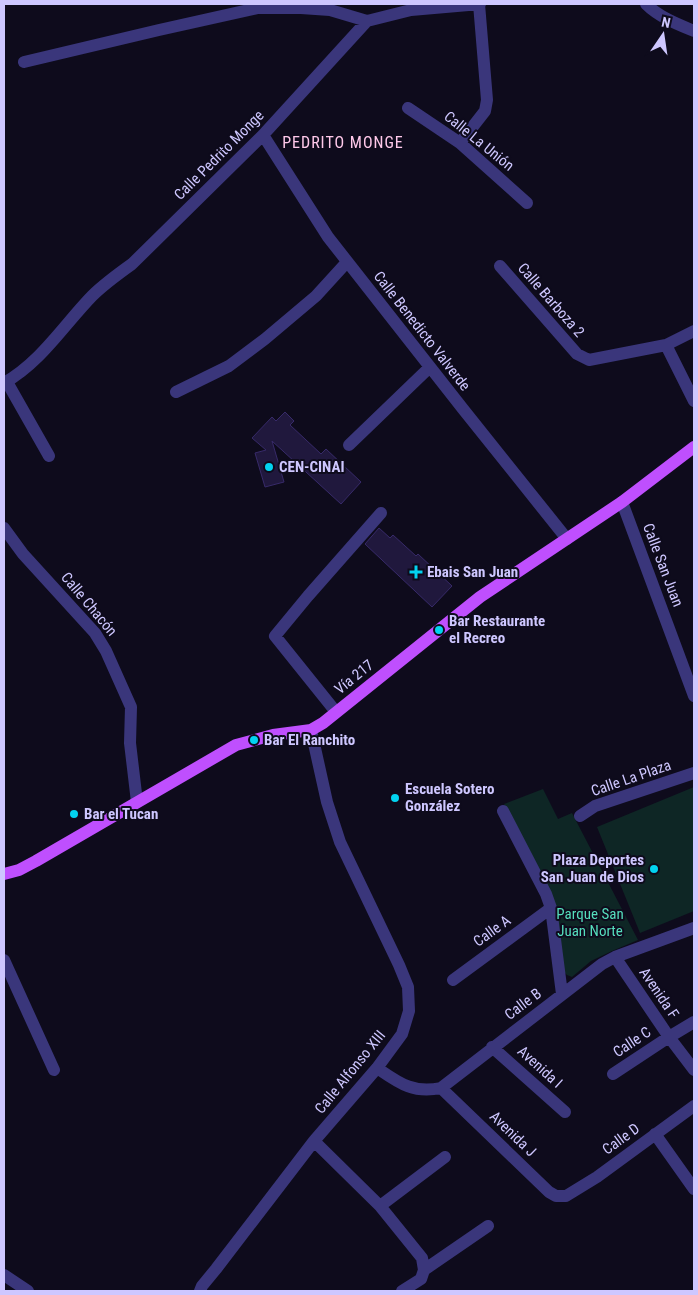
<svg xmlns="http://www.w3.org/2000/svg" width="698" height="1295" font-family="'Roboto Condensed',sans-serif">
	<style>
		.green { fill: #0e2625 }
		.building { fill: #20183d; stroke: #372a69 }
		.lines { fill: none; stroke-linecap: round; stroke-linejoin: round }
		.minor { stroke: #3a367b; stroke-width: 12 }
		.major { stroke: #bf4ffe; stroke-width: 12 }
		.poi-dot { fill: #02d3f0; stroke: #0e0b1c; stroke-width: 2 }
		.labels { text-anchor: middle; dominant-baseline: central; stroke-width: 4; stroke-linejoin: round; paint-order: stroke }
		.street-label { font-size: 15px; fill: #cec7ff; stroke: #0e0b1c }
		.poi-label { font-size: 15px; font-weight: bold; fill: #cec7ff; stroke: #0e0b1c; text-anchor: start }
		.park-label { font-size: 15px; fill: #55ddbd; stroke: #0e0b1c }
		.neighbourhood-label { font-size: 16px; letter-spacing: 1px; fill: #ffc9ea; stroke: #0e0b1c }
	</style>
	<rect width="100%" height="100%" fill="#0e0b1c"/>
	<path class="green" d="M694,787V911L640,933L597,827Z
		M543,789L558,819L572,813L638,940L612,951L591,961L572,977L567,975L563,971L544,881L504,804Z"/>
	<path class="building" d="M285,412L294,421L290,425L321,454L326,449L361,482L341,504L272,441L284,482L265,487L255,453L266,450L252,438L272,417L276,421Z
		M379,528L390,538L393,535L416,556L418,554L452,586L432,607L365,544Z"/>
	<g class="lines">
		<path class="minor" d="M646,4C659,17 677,24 694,31
			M24,62L159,30L258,8H301L330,10L367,21
			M408,108L460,143L527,203
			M263,135L328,237L463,409L567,539
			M460,143L485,111L487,100L479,4
			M500,266L577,354L589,360L666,345
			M694,331L666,345L694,401
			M7,382L49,456
			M4,383C41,362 63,326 92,296C104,284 118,274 132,264L263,135L367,21L411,10L480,4
			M176,392L229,366L265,339L316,296L347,262
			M349,445L430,367
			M622,502L694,696
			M4,528L23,554L95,633L106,651L131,707L130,743L137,802
			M336,712L275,636L308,596L381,513
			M503,811L546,894L551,908L562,994
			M580,816L595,806L694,773
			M615,957L669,1037L694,1070
			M4,960L54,1070
			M453,980L551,908
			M492,1047L565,1112
			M377,1068C399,1083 413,1094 441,1088L602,964L615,957L694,928
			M613,1074L669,1037L694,1022
			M441,1088L549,1192L556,1196H566L597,1177L694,1106
			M655,1134L694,1189
			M314,1141L380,1206L422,1258L424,1270L421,1279L402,1291
			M380,1206L445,1157
			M424,1270L488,1226
			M4,1275L28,1291
			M200,1291L202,1286L216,1269L314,1141L377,1068L402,1034L409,1011L408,987L399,965L340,842L327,802L311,730"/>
		<path class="major" d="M4,874L19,870L36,861L236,745L273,735L311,730L323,723L480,597L622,502L694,447"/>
	</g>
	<g class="poi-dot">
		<circle cx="269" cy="467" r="5"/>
		<path d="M413.5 564.5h5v5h5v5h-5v5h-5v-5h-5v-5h5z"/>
		<circle cx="439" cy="630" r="5"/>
		<circle cx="254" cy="740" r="5"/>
		<circle cx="395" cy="798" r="5"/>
		<circle cx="74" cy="814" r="5"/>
		<circle cx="654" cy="869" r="5"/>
	</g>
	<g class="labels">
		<g class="street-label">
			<text transform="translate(479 141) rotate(39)">Calle La Unión</text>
			<text transform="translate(219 155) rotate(-45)">Calle Pedrito Monge</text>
			<text transform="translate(551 300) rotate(49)">Calle Barboza 2</text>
			<text transform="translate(422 331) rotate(52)">Calle Benedicto Valverde</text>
			<text transform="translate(663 565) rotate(69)">Calle San Juan</text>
			<text transform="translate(89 604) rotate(50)">Calle Chacón</text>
			<text transform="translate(354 677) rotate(-39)">Vía 217</text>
			<text transform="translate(631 778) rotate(-19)">Calle La Plaza</text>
			<text transform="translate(492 931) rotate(-36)">Calle A</text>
			<text transform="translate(659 993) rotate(56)">Avenida F</text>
			<text transform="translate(523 1004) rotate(-37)">Calle B</text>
			<text transform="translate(632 1042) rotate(-34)">Calle C</text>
			<text transform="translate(540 1067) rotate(42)">Avenida I</text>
			<text transform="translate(350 1072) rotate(-51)">Calle Alfonso XIII</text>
			<text transform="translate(513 1134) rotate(44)">Avenida J</text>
			<text transform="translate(621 1139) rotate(-36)">Calle D</text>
		</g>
		<g class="poi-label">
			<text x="279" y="467">CEN-CINAI</text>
			<text x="427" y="572">Ebais San Juan</text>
			<text x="449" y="621">Bar Restaurante<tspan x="449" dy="17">el Recreo</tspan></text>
			<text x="264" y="740">Bar El Ranchito</text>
			<text x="405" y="789">Escuela Sotero<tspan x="405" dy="17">González</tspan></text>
			<text x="84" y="814">Bar el Tucan</text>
			<text x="644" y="860" text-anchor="end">Plaza Deportes<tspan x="644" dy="17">San Juan de Dios</tspan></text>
		</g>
		<g class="park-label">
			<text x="590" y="914">Parque San<tspan x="590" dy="17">Juan Norte</tspan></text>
		</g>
		<g class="neighbourhood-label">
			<text x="343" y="142">PEDRITO MONGE</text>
		</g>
	</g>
	<rect width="698" height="1295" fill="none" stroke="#cec7ff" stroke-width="10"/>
	<g transform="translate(663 35) rotate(13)" stroke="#0e0b1c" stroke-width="4" paint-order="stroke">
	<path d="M0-4L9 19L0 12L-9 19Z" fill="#cec7ff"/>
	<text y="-8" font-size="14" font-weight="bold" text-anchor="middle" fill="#cec7ff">N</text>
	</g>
</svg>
